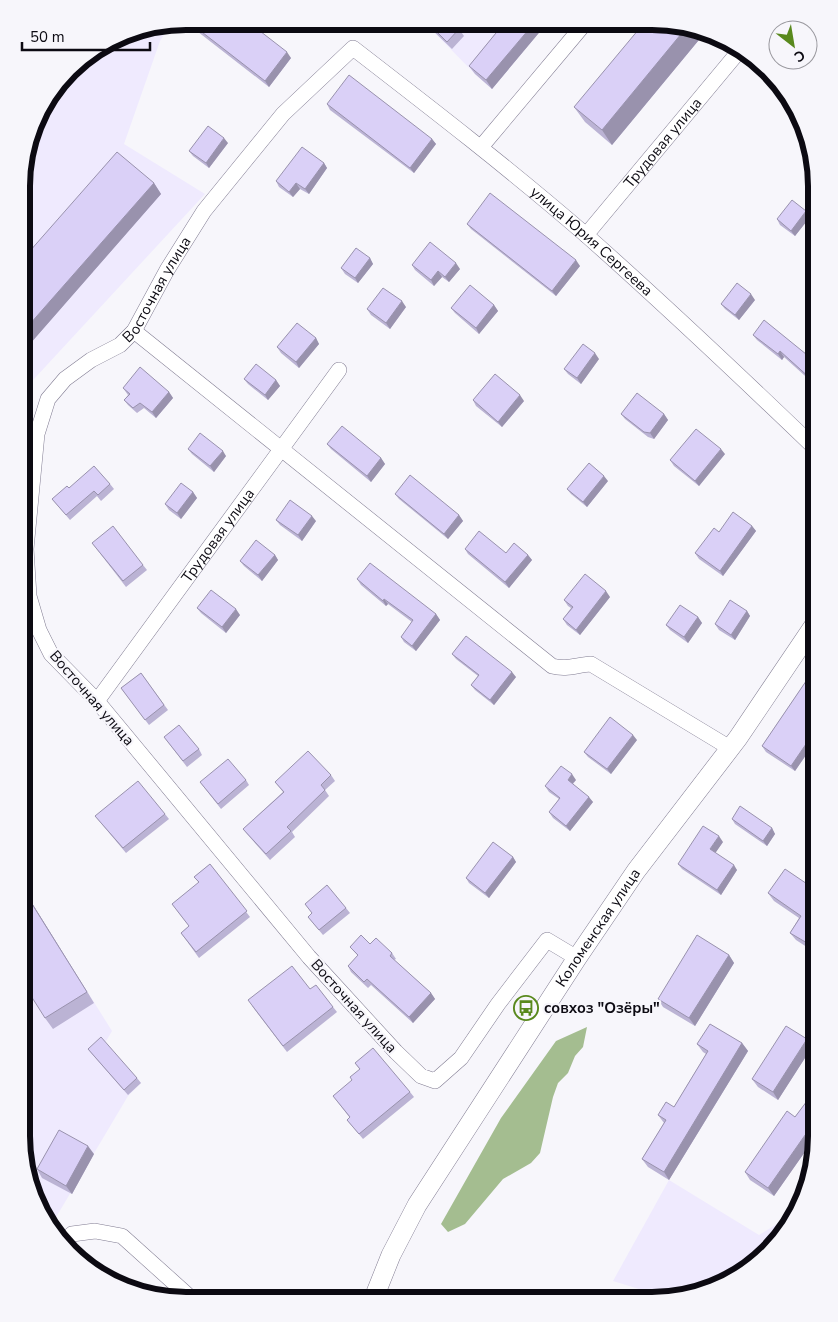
<svg xmlns="http://www.w3.org/2000/svg" width="838" height="1322" font-family="'Nunito Sans',sans-serif">
	<style>
		.built { fill: #efeafe }
		.forest { fill: #a4bd90 }
		.lines { fill: none; stroke-linecap: round; stroke-linejoin: round }
		.minor-casing { stroke: #817c92; stroke-width: 16 }
		.tertiary-casing { stroke: #817c92; stroke-width: 20 }
		.minor { stroke: #fff; stroke-width: 15 }
		.tertiary { stroke: #fff; stroke-width: 19 }
		.wall { fill: #bbb3d4 }
		.shaded-wall { fill: #9992ad }
		.building { fill: #dad0f7; stroke: #9992ad }
		.labels { text-anchor: middle; dominant-baseline: central; stroke-width: 4.5; stroke-linejoin: round; paint-order: stroke }
		.street-label { font-size: 15px; fill: #0c0a12; stroke: #f7f6fb }
		.poi-label { font-size: 15px; font-weight: bold; fill: #0c0a12; stroke: #f7f6fb; text-anchor: start }
		.rim { fill: none; stroke: #0c0a12; stroke-width: 6 }
	</style>
	<rect width="100%" height="100%" fill="#f7f6fb"/>
	<path class="built" d="M424,22H547L492,89L475,74Z
		M171,24L160,41L124,144L205,194L22,392L23,164L38,113L77,62L123,34Z
		M22,887L112,1031L105,1043L141,1083L128,1096L52,1224L34,1200L21,1136Z
		M669,1180L759,1235L796,1212L783,1236L716,1288L668,1298L613,1281Z"/>
	<path class="forest" d="M587,1027L583,1047L575,1056L568,1073L558,1083L553,1097L540,1153L531,1163L503,1179L465,1224L448,1232L441,1224L501,1118L556,1041Z"/>
	<g class="lines">
		<defs>
			<g id="minor">
				<path d="M481,147L586,22"/>
				<path id="s1" d="M586,235L740,50"/>
				<path d="M134,331L552,666C567,670 576,665 591,664L730,748"/>
				<path id="s2" d="M97,701L339,370"/>
				<path id="s3" d="M577,958L547,940L498,1004L461,1058L435,1081L421,1076L396,1052L309,957L97,701L51,654L39,630L29,596L26,549L37,434L48,399L65,379L91,360L120,345L134,331L167,270L204,211L283,114L353,48C432,109 511,170 586,235C665,305 741,377 817,450"/>
				<path d="M65,1240L72,1234L95,1231L122,1236L192,1299"/>
			</g>
			<g id="tertiary">
				<path id="s4" d="M373,1300L391,1255L417,1205L577,958L636,871L738,738L817,621"/>
			</g>
		</defs>
		<use href="#minor" class="minor-casing"/>
		<use href="#tertiary" class="tertiary-casing"/>
		<use href="#minor" class="minor"/>
		<use href="#tertiary" class="tertiary"/>
	</g>
	<path class="wall" d="M189,22L291,58L269,87L193,28Z
		M424,22H452L459,29L464,36L452,49Z
		M505,22H548L492,89L475,74L469,66Z
		M674,23L703,35L612,145L585,122L574,107Z
		M327,104L432,139L436,144L414,173L330,110Z
		M228,143L209,168L193,156L189,151Z
		M324,163L327,168L309,194L300,189L293,197L279,187L276,181Z
		M154,183L161,194L29,345L22,340V260Z
		M810,217L795,236L780,225L777,219Z
		M467,224L580,266L556,296L471,229Z
		M370,258L373,264L358,283L345,274L341,268Z
		M412,265L460,269L449,282L442,277L434,286L415,270Z
		M755,300L739,320L725,309L721,304Z
		M494,305L498,311L479,334L455,313L451,308Z
		M406,307L390,329L371,315L367,309Z
		M753,335L817,363V382L814,384L784,357L782,360L757,340Z
		M316,338L319,344L299,368L281,353L277,347Z
		M599,359L581,384L568,374L564,369Z
		M244,379L276,380L280,386L268,400L248,384Z
		M123,388L169,392L173,398L156,418L144,408L137,413L128,405L124,400L128,395Z
		M473,400L524,401L502,427L476,406Z
		M621,414H664L668,420L654,439L648,437L625,419Z
		M327,444L381,458L385,464L371,482L331,449Z
		M188,449L226,456L214,472L192,454Z
		M725,454L699,486L674,466L670,460Z
		M608,481L587,507L571,494L567,489Z
		M110,484L114,489L101,501L97,496L70,520L52,499L69,488Z
		M193,492L197,498L181,519L169,510L165,504Z
		M395,494L459,515L463,521L448,539L399,499Z
		M276,520L316,521L302,541L280,525Z
		M752,526L756,531L723,576L699,559L695,553L719,532Z
		M92,543L143,565L147,570L126,587Z
		M465,549L528,555L532,560L509,588L468,554Z
		M275,555L278,560L262,581L244,566L240,561Z
		M357,579L436,614L440,620L416,651L404,642L401,637L412,622L388,604L386,606L361,585Z
		M610,597L580,635L567,625L563,619L571,608L568,606L564,600Z
		M197,608L240,615L226,633L201,613Z
		M747,611L750,616L735,640L719,630L715,624Z
		M698,617L702,623L688,643L670,630L666,625Z
		M452,654L516,677L494,705L475,690L471,685L478,676L456,659Z
		M817,665V739L795,771L766,752L762,746Z
		M141,673L168,710L149,725L121,688Z
		M164,737L199,749L202,755L187,767Z
		M637,740L611,774L588,757L584,752Z
		M331,775L335,781L325,790L329,796L292,832L295,837L270,860L247,834L243,829L283,792L275,782Z
		M246,780L249,785L221,809L200,782Z
		M576,780L573,784L593,802L570,831L553,818L549,812L559,799L549,792L545,786Z
		M165,814L169,819L126,853L95,816Z
		M732,819L772,828L775,834L767,846L735,824Z
		M723,842L715,853L737,870L721,895L682,869L678,864Z
		M513,857L516,862L489,898L469,883L466,878Z
		M210,864L250,917L199,958L181,933L189,926L172,904L199,883L194,877Z
		M22,887L94,1003L53,1029L45,1018Z
		M816,890V953L796,940L790,933L799,918L774,901L768,893Z
		M305,904L346,908L350,913L323,935L308,917L312,913Z
		M370,944L392,953L396,959L394,960L431,993L435,999L413,1023L371,985L368,988L351,972L348,966L358,956L350,947Z
		M729,955L734,963L695,1026L663,1007L658,999Z
		M310,989L333,1007L337,1012L287,1052L252,1006Z
		M742,1043L748,1051L669,1180L648,1167L642,1159L664,1123L658,1115L674,1107L706,1054L703,1052L697,1044Z
		M812,1047L778,1100L758,1087L752,1079Z
		M88,1049L137,1078L141,1083L128,1095L92,1054Z
		M355,1063L410,1092L414,1097L363,1139L347,1120L350,1118L333,1096L352,1081L360,1070Z
		M816,1089V1136L774,1196L750,1180L745,1172L795,1117Z
		M94,1154L72,1194L42,1178L37,1169Z"/>
	<path class="shaded-wall" d="M535,22H548L492,89L486,80Z
		M686,28L703,35L612,145L602,130Z
		M287,52L291,58L269,87L265,81Z
		M224,138L228,143L209,168L206,163Z
		M432,139L436,144L414,173L410,168Z
		M324,163L327,168L309,194L305,189Z
		M154,183L161,194L29,345L22,336V333Z
		M296,183L300,189L293,197L289,192Z
		M806,211L810,217L795,236L791,231Z
		M370,258L373,264L358,283L355,278Z
		M576,260L580,266L556,296L552,291Z
		M456,263L460,269L449,282L445,277Z
		M438,271L442,277L434,286L431,280Z
		M751,294L755,300L739,320L735,315Z
		M402,301L406,307L390,329L386,323Z
		M494,305L498,311L479,334L476,328Z
		M316,338L319,344L299,368L296,362Z
		M780,351L784,357L782,360L778,354Z
		M595,353L599,359L581,384L577,378Z
		M817,372V382L814,384L811,379Z
		M276,380L280,386L268,400L265,395Z
		M169,392L173,398L156,418L152,412Z
		M520,395L524,401L502,427L498,422Z
		M664,414L668,420L654,439L650,433Z
		M721,449L725,454L699,486L695,481Z
		M223,451L226,456L214,472L210,466Z
		M381,458L385,464L371,482L367,476Z
		M604,476L608,481L587,507L583,502Z
		M193,492L197,498L181,519L177,513Z
		M459,515L463,521L448,539L444,534Z
		M312,516L316,521L302,541L298,535Z
		M752,526L756,531L723,576L720,571Z
		M275,555L278,560L262,581L258,575Z
		M528,555L532,560L509,588L505,582Z
		M606,591L610,597L580,635L576,630Z
		M384,599L388,604L386,606L383,601Z
		M236,609L240,615L226,633L222,627Z
		M747,611L750,616L735,640L731,635Z
		M436,614L440,620L416,651L412,646Z
		M698,617L702,623L688,643L684,637Z
		M512,672L516,677L494,705L490,700Z
		M817,728V739L795,771L791,766Z
		M633,735L637,740L611,774L607,769Z
		M572,774L576,780L571,785L568,780Z
		M589,797L593,802L570,831L566,826Z
		M772,828L775,834L767,846L763,841Z
		M719,836L723,842L714,855L710,849Z
		M513,857L516,862L489,898L485,893Z
		M734,865L737,870L721,895L717,890Z
		M22,887L94,1003L87,992L22,888Z
		M816,943V951L814,947Z
		M729,955L734,963L695,1026L689,1018Z
		M431,993L435,999L413,1023L409,1017Z
		M807,1039L812,1047L778,1100L773,1092Z
		M742,1043L748,1051L669,1180L664,1172Z
		M810,1128L816,1136L774,1196L768,1188Z
		M88,1146L94,1154L72,1194L66,1186Z"/>
	<path class="building" d="M190,21H247L287,52L265,81L189,22Z
		M427,22H452L459,29L447,42Z
		M505,22H535L486,80L469,66Z
		M644,23H674L686,28L602,130L574,107Z
		M349,75L432,139L410,168L327,104Z
		M208,126L224,138L206,163L189,151Z
		M302,147L324,163L305,189L296,183L289,192L276,181Z
		M117,152L154,183L22,333V260Z
		M490,193L576,260L552,291L467,224Z
		M792,200L806,211L791,231L777,219Z
		M430,242L456,263L445,277L438,271L431,280L412,265Z
		M356,248L370,258L355,278L341,268Z
		M737,283L751,294L735,315L721,304Z
		M470,285L494,305L476,328L451,308Z
		M383,288L402,301L386,323L367,309Z
		M764,320L817,363V372L811,379L780,351L778,354L753,335Z
		M297,323L316,338L296,362L277,347Z
		M583,344L595,353L577,378L564,369Z
		M256,364L276,380L265,395L244,379Z
		M140,367L169,392L152,412L140,403L133,408L124,400L130,394L123,388Z
		M495,374L520,395L498,422L473,400Z
		M637,393L664,414L650,433L644,432L621,414Z
		M342,426L381,458L367,476L327,444Z
		M696,429L721,449L695,481L670,460Z
		M200,433L223,451L210,466L188,449Z
		M589,463L604,476L583,502L567,489Z
		M94,466L110,484L98,495L94,491L66,515L52,499L67,486L69,488Z
		M410,475L459,515L444,534L395,494Z
		M181,483L193,492L177,513L165,504Z
		M290,500L312,516L298,535L276,520Z
		M733,512L752,526L720,571L695,553L714,528L719,532Z
		M113,526L143,565L123,581L92,543Z
		M479,531L506,553L514,543L528,555L505,582L465,549Z
		M256,540L275,555L258,575L240,561Z
		M370,563L436,614L412,646L401,637L413,620L384,599L383,601L357,579Z
		M585,574L606,591L576,630L563,619L573,607L564,600Z
		M211,590L236,609L222,627L197,608Z
		M730,600L747,611L731,635L715,624Z
		M680,605L698,617L684,637L666,625Z
		M466,636L512,672L490,700L471,685L479,675L452,654Z
		M817,665V728L791,766L762,746Z
		M141,673L164,705L145,720L121,688Z
		M610,717L633,735L607,769L584,752Z
		M179,725L199,749L183,761L164,737Z
		M308,751L331,775L321,785L325,790L287,827L291,831L266,854L243,829L284,792L275,782Z
		M228,759L246,780L218,804L200,782Z
		M561,766L572,774L568,780L589,797L566,826L549,812L560,798L545,786Z
		M138,781L165,814L123,848L95,816Z
		M740,806L772,828L763,841L732,819Z
		M703,826L719,836L710,849L734,865L717,890L678,864Z
		M493,842L513,857L485,893L466,878Z
		M210,864L247,911L196,952L181,933L189,926L172,904L199,882L194,877Z
		M785,869L816,890V943L814,947L790,933L801,916L768,893Z
		M327,885L346,908L319,930L308,917L312,913L305,904Z
		M22,888L87,992L45,1018L21,980Z
		M361,935L370,944L376,938L392,953L390,956L431,993L409,1017L367,979L364,982L348,966L358,955L350,947Z
		M697,935L729,955L689,1018L658,999Z
		M292,966L310,989L316,985L333,1007L283,1046L248,1000Z
		M710,1024L742,1043L664,1172L642,1159L666,1120L658,1115L666,1102L674,1107L708,1051L697,1044Z
		M786,1026L807,1039L773,1092L752,1079Z
		M101,1037L137,1078L124,1090L88,1049Z
		M373,1048L410,1092L359,1134L347,1120L350,1117L333,1096L352,1080L350,1077L360,1069L355,1063Z
		M816,1089V1132L810,1128L768,1188L745,1172L787,1111L795,1117Z
		M59,1130L88,1146L66,1186L37,1169Z"/>
	<defs>
		<symbol id="bus-ring" viewBox="-11 -11 22 22"><circle r="9.5" fill="#f7f6fb" stroke="#59891d" stroke-width="1.5"/><path d="M-5-6H5V4H4V6H2V4H-2V6H-4V4H-5ZM-3.5-4V0h7V-4ZM-3.5 1.2v1.5H-2V1.2ZM2 1.2v1.5H3.5V1.2Z" fill="#59891d"/></symbol>
	</defs>
	<g fill-rule="evenodd">
		<use href="#bus-ring" x="512" y="994" width="28" height="28"/>
	</g>
	<g class="labels">
		<g class="street-label">
			<text stroke="none"><textPath href="#s1" startOffset="120">Трудовая улица</textPath></text>
			<text stroke="none"><textPath href="#s3" startOffset="1832">улица Юрия Сергеева</textPath></text>
			<text stroke="none"><textPath href="#s3" startOffset="1212">Восточная улица</textPath></text>
			<text stroke="none"><textPath href="#s2" startOffset="205">Трудовая улица</textPath></text>
			<text transform="translate(92 698) rotate(49)">Восточная улица</text>
			<text stroke="none"><textPath href="#s4" startOffset="436">Коломенская улица</textPath></text>
			<text transform="translate(354 1006) rotate(48)">Восточная улица</text>
		</g>
		<g class="poi-label">
			<text x="544" y="1008">совхоз "Озёры"</text>
		</g>
	</g>
	<path d="M0 0H838V1322H0ZM186 30H652A156 156 0 0 1 808 186V1136A156 156 0 0 1 652 1292H186A156 156 0 0 1 30 1136V186A156 156 0 0 1 186 30Z" fill="#f7f6fb" fill-rule="evenodd"/>
	<path class="rim" d="M186 30H652A156 156 0 0 1 808 186V1136A156 156 0 0 1 652 1292H186A156 156 0 0 1 30 1136V186A156 156 0 0 1 186 30Z"/>
	<g transform="translate(793 45) rotate(149)"><circle r="24" fill="#f7f6fb" stroke="#99989e"/>
	<path d="M0-4L9 19L0 12L-9 19Z" fill="#59891d"/>
	<text y="-8" font-size="14" font-weight="bold" text-anchor="middle" fill="#0c0a12">С</text>
	</g>
	<path d="M22 42v8h128v-8" fill="none" stroke="#0c0a12" stroke-width="2.5"/>
	<text x="30" y="42" font-size="15" fill="#0c0a12" stroke="#f7f6fb" stroke-width="4" paint-order="stroke">50 m</text>
</svg>
